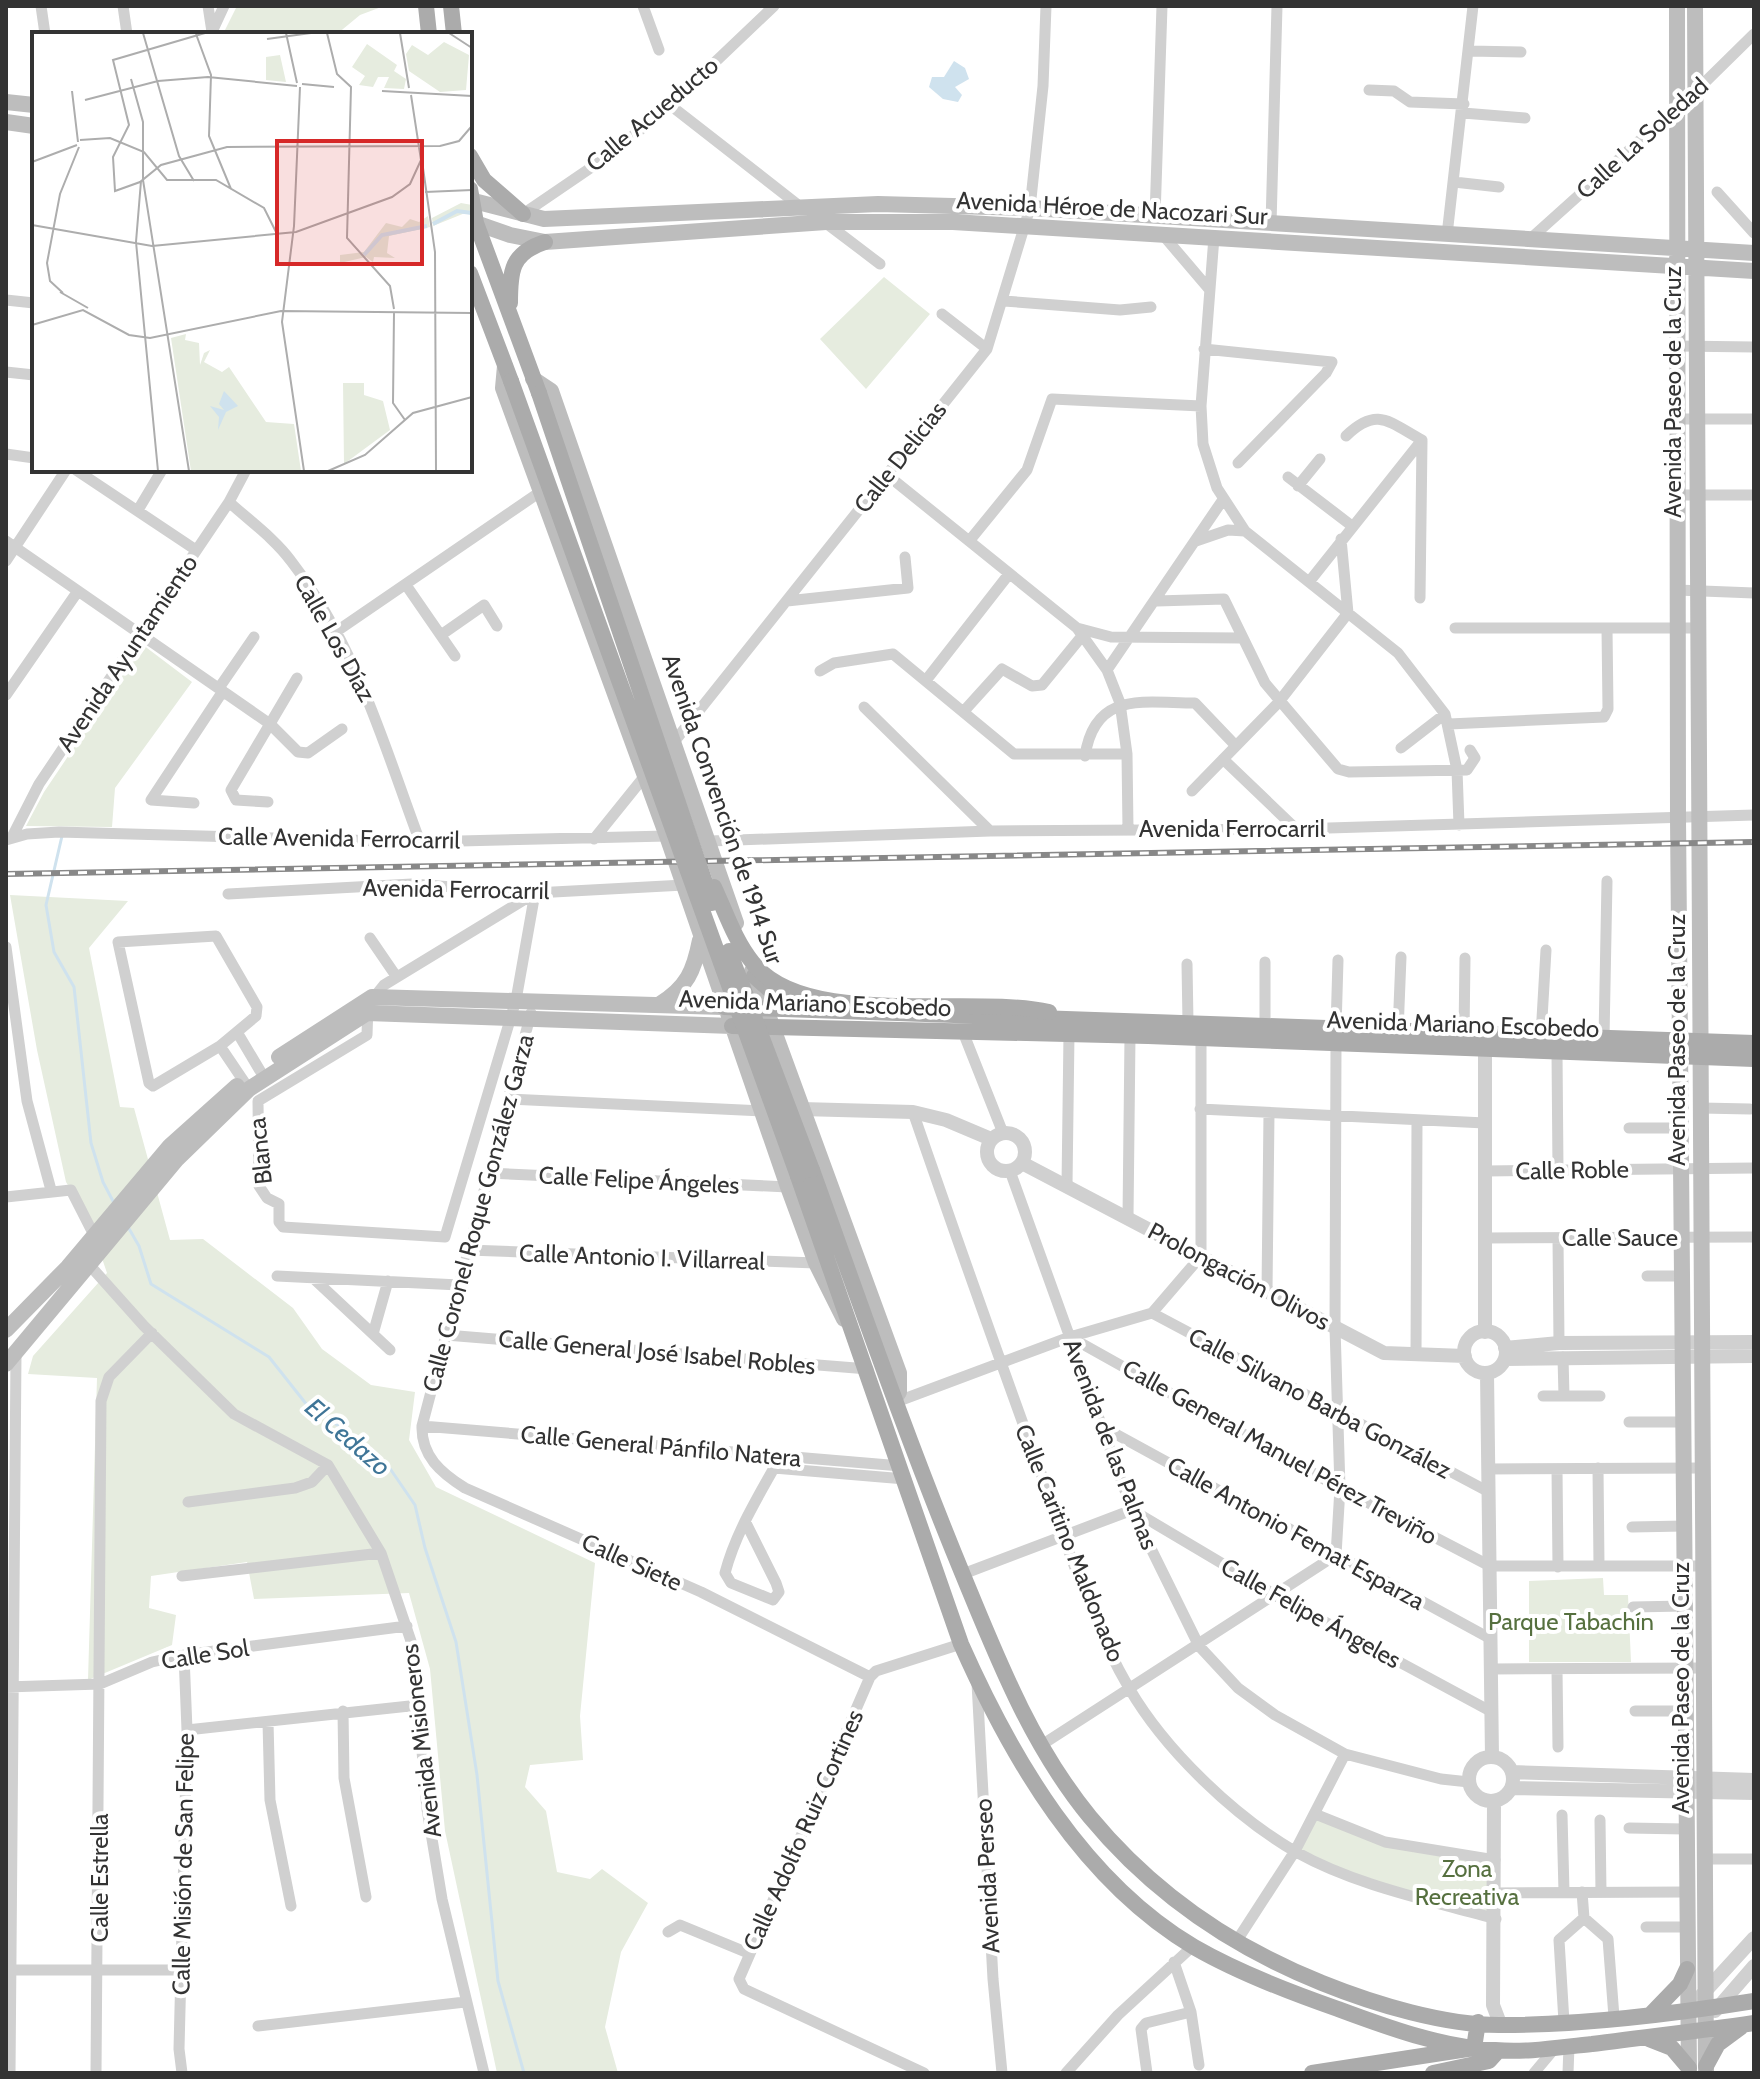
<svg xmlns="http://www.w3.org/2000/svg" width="1760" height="2079" font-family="Cabin,sans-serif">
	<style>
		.green { fill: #e6ecdf }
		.water { fill: #cfe2ee }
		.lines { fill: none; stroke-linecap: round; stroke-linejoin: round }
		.stream { stroke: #cfe2ee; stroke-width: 3 }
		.minor { stroke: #d0d0d0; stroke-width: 11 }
		.tertiary { stroke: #d0d0d0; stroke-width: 14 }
		.secondary { stroke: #bdbdbd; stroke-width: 16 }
		.primary { stroke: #ababab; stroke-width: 16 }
		.rail-casing { stroke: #888; stroke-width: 6 }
		.rail { stroke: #fff; stroke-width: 3; stroke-dasharray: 9; stroke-linecap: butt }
		.primary-bridge { stroke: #ababab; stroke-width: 16 }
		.labels { text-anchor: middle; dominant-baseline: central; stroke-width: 8; stroke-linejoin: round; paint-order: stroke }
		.street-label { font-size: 24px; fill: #333; stroke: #fff }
		.park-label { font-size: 24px; fill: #56703f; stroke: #fff }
		.water-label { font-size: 26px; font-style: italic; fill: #3f7597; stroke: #fff }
		.inset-river { fill: none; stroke: #cfe2ee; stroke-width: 4 }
		.inset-road { fill: none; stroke: #adadad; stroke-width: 2 }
		.view { fill: #d62828; fill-opacity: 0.15; stroke: #d62828; stroke-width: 4 }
		.inset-edge { fill: none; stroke: #333; stroke-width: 4 }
	</style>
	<rect width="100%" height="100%" fill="#fff"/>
	<path class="green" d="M237,6H384L360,15L337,34H223Z
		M884,277L930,314L866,389L820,339Z
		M143,645L192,682L115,788L112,827L26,826L44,792Z
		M10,895L128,901L89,948L120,1107L134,1108L170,1240L203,1239L293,1308L322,1349L371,1385L415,1392L409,1440L436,1487L595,1563L580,1716L583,1760L530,1765L525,1787L546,1811L557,1872L590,1879L602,1869L648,1903L621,1952L605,2027L618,2073H497L445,1831L430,1669L409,1593L254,1599L247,1562L151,1576L149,1608L176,1615L172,1645L88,1680L97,1378L28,1374L33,1356L107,1273L88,1217L66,1182L37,1050Z
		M1603,1578L1604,1595H1628L1631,1662H1529V1581Z
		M1315,1814L1385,1842L1495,1860L1496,1919L1393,1891L1295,1851Z"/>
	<path class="water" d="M954,61L965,68L969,79L955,87L962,95L958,102L943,99L929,87L932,77H944Z"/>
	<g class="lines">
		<path class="stream" d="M62,836L46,905L54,952L74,987L91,1143L103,1182L114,1203
			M128,1227L139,1246L151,1284L269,1357L307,1405L345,1430L391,1470L415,1505L425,1548L456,1642L477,1775L498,1981L524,2073"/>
		<path class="minor" d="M41,6L45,34
			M123,6L127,34
			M208,6L212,32
			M643,6L659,50
			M211,34L224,6
			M1469,51L1521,52
			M1369,90L1394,91L1410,102L1464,104
			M1695,92L1754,34
			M670,105L802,208
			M1463,113L1525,118
			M1454,182L1499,187
			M1717,192L1754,233
			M523,214L611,154L670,105L774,6
			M1155,217L1162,6
			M826,223L880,264
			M1271,224L1277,6
			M1163,235L1209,289
			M1447,235L1473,6
			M1214,237L1201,406L1203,444L1217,488L1245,531L1398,653L1445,714L1457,770L1459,825
			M1529,240L1678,106
			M6,300L34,303
			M1004,301L1120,310L1151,307
			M942,314L987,349
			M1677,346L1754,347
			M1204,349L1332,362L1326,373L1238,463
			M6,372L34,375
			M1677,419H1754
			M1346,436C1377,406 1389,422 1422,440
			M6,454L34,458
			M76,470L196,550
			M886,474L1077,628L1107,670L1120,703L1127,754L1128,829
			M1288,477L1352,526
			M1298,486L1320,459
			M1677,495H1754
			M229,502C250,521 275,539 291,561C357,647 383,743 420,842
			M138,510L162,470
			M970,540L1027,470L1052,399L1201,406
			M6,541L270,724L298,752L308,753L342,729
			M1196,541L1228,530L1245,531
			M6,561L66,470
			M1309,582L1422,440
			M406,585L455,656
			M1677,590L1754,593
			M1420,598L1422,441
			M787,601L908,588L905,557
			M1157,601L1224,599L1265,683L1338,769L1349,772L1467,770L1475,758L1470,750
			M1077,628L1111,637L1241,638
			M1455,628H1697
			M337,631L540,492
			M441,635L484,605L497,626
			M1107,670L1222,501
			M820,671L834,663L893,654L1014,754H1127
			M927,679L1009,574
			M219,688L254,637
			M6,695L78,591
			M864,707L990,831
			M964,711L1002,669L1032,686L1042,685L1082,636
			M1449,724L1604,717L1608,709L1607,629
			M670,747L987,349L1030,208L1043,86L1046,6
			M1401,748L1445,714
			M1085,756C1095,690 1144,703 1195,703L1236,746
			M1223,759L1296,829
			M1192,791L1278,703L1348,613L1341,539
			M268,802L236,800L231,790L297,678
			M194,803L151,800L223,691
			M12,837L39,784L229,502L246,470
			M594,839L648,772
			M6,840L27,834L59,832L420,842L667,836
			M710,841L990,831L1296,829L1754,815
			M535,893L516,1000L445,1237L283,1227L279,1222V1204L267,1198L259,1186L258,1101L367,1035L368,1005L384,985Z
			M228,894L412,884L535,893L684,885
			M216,936L257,1007L256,1016L220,1046L153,1086L149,1083L118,942Z
			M370,938L396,976
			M6,947L27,1101L51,1190
			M1265,962V1026
			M1187,964L1188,1022
			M531,1013L422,1426C421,1456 441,1473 465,1488L701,1592L870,1677
			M1336,1029L1338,960
			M237,1032L265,1079
			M963,1032L1003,1133
			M1398,1032L1401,957
			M1464,1034L1465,958
			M1541,1036L1546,950
			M1604,1038L1607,881
			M220,1046L249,1089
			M1557,1053L1558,1170
			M509,1099L763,1111
			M1701,1108L1750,1109
			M1200,1109L1485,1123
			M913,1112C955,1234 998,1355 1042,1476C1068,1547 1091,1623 1129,1688C1165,1750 1234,1816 1296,1852C1357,1886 1429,1900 1496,1919
			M1629,1128H1682
			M1010,1171L1132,1510L1199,1646L1238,1688L1275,1715L1345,1754L1441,1779L1469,1782
			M1485,1171L1754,1168
			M489,1173L788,1187
			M1067,1185L1069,1034
			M6,1197L71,1190L97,1241
			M1128,1217L1130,1036
			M1485,1238L1754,1237
			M1558,1238L1559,1343
			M468,1250L816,1263
			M85,1260L144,1326L234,1414L328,1465L381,1553L413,1647L427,1809L442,1899L484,2073
			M277,1276L459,1285
			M1647,1276H1682
			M313,1278L390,1350
			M1267,1291L1269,1113
			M1152,1313L1489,1492
			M373,1334L388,1281
			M446,1335L868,1369
			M1070,1337L1340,1488L1490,1566H1702
			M1416,1354L1417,1121
			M1563,1357L1564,1396
			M1543,1396H1600
			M896,1402L1070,1337L1152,1313L1201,1256V1039
			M1629,1422H1683
			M422,1426L901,1466
			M1101,1426L1491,1639
			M1598,1468L1599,1566
			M1488,1469L1702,1468
			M1557,1469L1558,1567
			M188,1502L295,1488L312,1482L328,1465
			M745,1521L776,1583L779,1592L773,1600L731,1583L725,1573C735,1535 755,1502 774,1468L905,1479
			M1632,1527L1684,1526
			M963,1574L1132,1510L1277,1596L1492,1712
			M182,1576L381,1553
			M1633,1607L1684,1606
			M1492,1669L1703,1668
			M1557,1670L1558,1747
			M977,1683L993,1979L1002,2073
			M6,1687L100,1684L152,1662L184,1655L407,1626
			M343,1711L344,1778L366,1897
			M1635,1711H1685
			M268,1722L270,1800L291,1906
			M187,1730L419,1705
			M1040,1746L1336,1555L1340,1488L1335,1328L1336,1044
			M1315,1814L1385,1842L1495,1860
			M1562,1815L1564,1892
			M1600,1820L1601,1892
			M1629,1828L1685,1829
			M1705,1859H1754
			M1582,1892L1584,1918L1608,1939L1614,2017
			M1495,1893L1686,1892
			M1646,1927H1686
			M668,1932L680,1925L748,1953
			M1236,1942L1295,1851L1345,1754
			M1174,1962L1191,2012L1199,2065
			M7,1970H180
			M1564,2022L1559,1940L1584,1918
			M258,2026L465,2002
			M10,2073L16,1354
			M96,2073L101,1401L109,1377L152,1333
			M182,2073L179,2049L187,1730L184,1655
			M924,2073L744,1989L739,1979L870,1677L876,1671L961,1644
			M1066,2073L1118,2015L1193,1946
			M1147,2073L1141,2029L1146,2023L1191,2012
			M1534,2073L1555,2048
			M1568,2073L1569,2046"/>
		<path class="tertiary" d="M801,1109L913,1112L946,1120L991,1139
			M987 1152a19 19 0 1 1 38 0a19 19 0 1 1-38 0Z
			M1022,1163L1384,1353L1465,1356
			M1464 1352a21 21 0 1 1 42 0a21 21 0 1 1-42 0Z
			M1485,1332V1050
			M1505,1348L1559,1343L1754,1342
			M1505,1359L1754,1356
			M1487,1373L1492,1757
			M1469 1779a22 22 0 1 1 44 0a22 22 0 1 1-44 0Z
			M1512,1772L1754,1780
			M1511,1788L1754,1793
			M1494,1801L1493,2005L1501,2026
			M1689,2009L1754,1938
			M1715,2011L1754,1966"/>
		<path class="secondary" d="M1677,6L1678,819L1689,2073
			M1695,6L1706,2071
			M6,102L34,105
			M6,122L34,126
			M470,200L544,219L878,204L1030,208L1754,253
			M470,221L510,235L545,242L826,222H953L1754,271
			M505,366L503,388L667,836L788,1187L816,1263L844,1319
			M533,379L551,391L736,923
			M752,971L899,1373V1392L895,1398
			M660,1004C687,987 694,971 700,940
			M279,1057L372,997L724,1007
			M6,1330L68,1267L170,1146L237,1086
			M6,1364L177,1159L249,1089L367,1013L732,1026"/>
		<path class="primary" d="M426,6L429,34
			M451,6L454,34
			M470,156L484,180L523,214
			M470,189L476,223L539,393
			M470,273L511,381
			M510,303C510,271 511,253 545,242
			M754,976L770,990L809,1007
			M724,1007L1754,1043
			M732,1026L1148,1036L1754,1059
			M812,1170C861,1306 908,1442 963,1575C998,1660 1031,1745 1090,1817C1152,1892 1232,1947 1322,1983C1374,2004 1446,2026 1503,2025C1586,2025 1673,2014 1754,2001
			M798,1176L961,1644C1012,1759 1083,1881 1194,1947C1239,1973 1289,1992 1338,2009C1389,2028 1441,2047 1495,2050C1527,2053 1561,2047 1592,2044C1646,2037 1700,2031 1754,2023
			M1651,2014L1680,1984L1687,1969
			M1649,2039L1672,2048L1689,2068
			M1706,2066L1718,2044L1741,2027
			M1312,2073L1474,2048L1478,2022
			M1433,2073L1489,2061L1498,2051"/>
		<defs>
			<path id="rail" d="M6,874L1754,842"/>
		</defs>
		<use href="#rail" class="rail-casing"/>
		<use href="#rail" class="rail"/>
		<path class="primary-bridge" d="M511,381L798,1176
			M539,393L712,903
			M714,887C726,913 735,941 753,963C805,1030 970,994 1049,1012
			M729,951L812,1170"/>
	</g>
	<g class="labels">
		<g class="street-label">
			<text transform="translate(652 114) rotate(-40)">Calle Acueducto</text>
			<text transform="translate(1642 138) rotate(-42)">Calle La Soledad</text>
			<text transform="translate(1112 208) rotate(3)">Avenida Héroe de Nacozari Sur</text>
			<text transform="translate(1672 392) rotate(-90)">Avenida Paseo de la Cruz</text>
			<text transform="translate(900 457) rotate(-52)">Calle Delicias</text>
			<text transform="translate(335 638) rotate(61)">Calle Los Díaz</text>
			<text transform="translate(127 653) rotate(-56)">Avenida Ayuntamiento</text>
			<text transform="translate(723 809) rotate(71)">Avenida Convención de 1914 Sur</text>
			<text x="1232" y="828">Avenida Ferrocarril</text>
			<text transform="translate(339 838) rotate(1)">Calle Avenida Ferrocarril</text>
			<text transform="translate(456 889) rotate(1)">Avenida Ferrocarril</text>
			<text transform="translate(815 1003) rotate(2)">Avenida Mariano Escobedo</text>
			<text transform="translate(1463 1024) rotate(2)">Avenida Mariano Escobedo</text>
			<text transform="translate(1676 1040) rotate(-90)">Avenida Paseo de la Cruz</text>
			<text transform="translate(260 1151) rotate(-96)">Blanca</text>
			<text transform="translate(1572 1170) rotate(-1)">Calle Roble</text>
			<text transform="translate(639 1180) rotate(3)">Calle Felipe Ángeles</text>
			<text transform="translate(478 1213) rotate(-75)">Calle Coronel Roque González Garza</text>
			<text x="1620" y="1237">Calle Sauce</text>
			<text transform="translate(642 1257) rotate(2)">Calle Antonio I. Villarreal</text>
			<text transform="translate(1239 1276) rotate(28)">Prolongación Olivos</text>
			<text transform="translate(657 1352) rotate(5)">Calle General José Isabel Robles</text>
			<text transform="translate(1320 1403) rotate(28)">Calle Silvano Barba González</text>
			<text transform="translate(1111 1444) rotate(69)">Avenida de las Palmas</text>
			<text transform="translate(661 1446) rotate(5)">Calle General Pánfilo Natera</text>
			<text transform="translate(1280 1452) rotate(29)">Calle General Manuel Pérez Treviño</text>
			<text transform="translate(1296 1533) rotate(29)">Calle Antonio Femat Esparza</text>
			<text transform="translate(1070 1543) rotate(68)">Calle Caritino Maldonado</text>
			<text transform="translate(632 1562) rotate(24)">Calle Siete</text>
			<text transform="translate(1311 1613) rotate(29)">Calle Felipe Ángeles</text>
			<text transform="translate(205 1654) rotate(-9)">Calle Sol</text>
			<text transform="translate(1680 1688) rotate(-90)">Avenida Paseo de la Cruz</text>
			<text transform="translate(421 1741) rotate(-97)">Avenida Misioneros</text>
			<text transform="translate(803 1830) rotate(-66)">Calle Adolfo Ruiz Cortines</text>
			<text transform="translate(183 1864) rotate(-89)">Calle Misión de San Felipe</text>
			<text transform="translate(987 1876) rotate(-93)">Avenida Perseo</text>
			<text transform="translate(99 1878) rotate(-90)">Calle Estrella</text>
		</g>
		<g class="park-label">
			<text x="1571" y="1621">Parque Tabachín</text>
			<text x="1467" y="1868">Zona<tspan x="1467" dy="28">Recreativa</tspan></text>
		</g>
		<g class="water-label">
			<text transform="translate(348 1437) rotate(41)">El Cedazo</text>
		</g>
	</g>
	<g transform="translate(32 32)">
		<rect width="440" height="440" fill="#fff"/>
		<path d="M412,10L437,23L434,58L408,60L377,39L374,22L380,13L396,23ZM335,12L365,33L362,39L374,47L372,57L352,56L357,45H346L341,55L327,53L333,44L320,35ZM248,23L254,50L234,48V25ZM429,171L440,173V183L433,181L401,194L400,186ZM396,184L398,195L357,204L355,221L363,226L342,225L341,230L334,225L308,231V223L332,220L354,191L370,195L378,187L387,190ZM154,302L153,308L167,311L168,333L172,321L178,318L172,330L190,340L197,335L234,390L262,392L269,439H159L139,306ZM311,351H332V363L351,369L358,398L312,432Z" fill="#e6ecdf"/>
		<path d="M192,359L206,374L194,380L186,398L187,385L178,374L192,378L187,372Z" fill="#cfe2ee"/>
		<path class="inset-river" d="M401,192L425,179L440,181M332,223L350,203L395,194"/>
		<path class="inset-road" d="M111,1L147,124L162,149M173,1L81,28L97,93L81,125L83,159L108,150L129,133L195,115L408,114L427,109L439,95M254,1L265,51M295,1L305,42L319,55L315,206L358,254L362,277M368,1L377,56M417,1L440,16M164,2L179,43L177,104L199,157M235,7L279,1M99,47L111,90V148L157,439M270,52L302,55M268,55L262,194L250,290L272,439M40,59L46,110M350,59L440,64M53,68L126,49L176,45L265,54M48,108L78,106L112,120L135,148H184L232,176L245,202M390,129L403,220L404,439M0,130L45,113M109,149L104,210L126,439M393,160L440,158M0,193L120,214L264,200L360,165L378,152L389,128L379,63M28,260L56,276M31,261L18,249L15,231L28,162L47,115M362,281L361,371L373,388M0,293L51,278L97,303L118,306L249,279L440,281M296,439L333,423L381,381L440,365"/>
		<path class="view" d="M245,109H390V232H245Z"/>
		<rect width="440" height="440" class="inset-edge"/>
	</g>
	<rect width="1760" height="2079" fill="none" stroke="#333333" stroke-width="16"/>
</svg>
